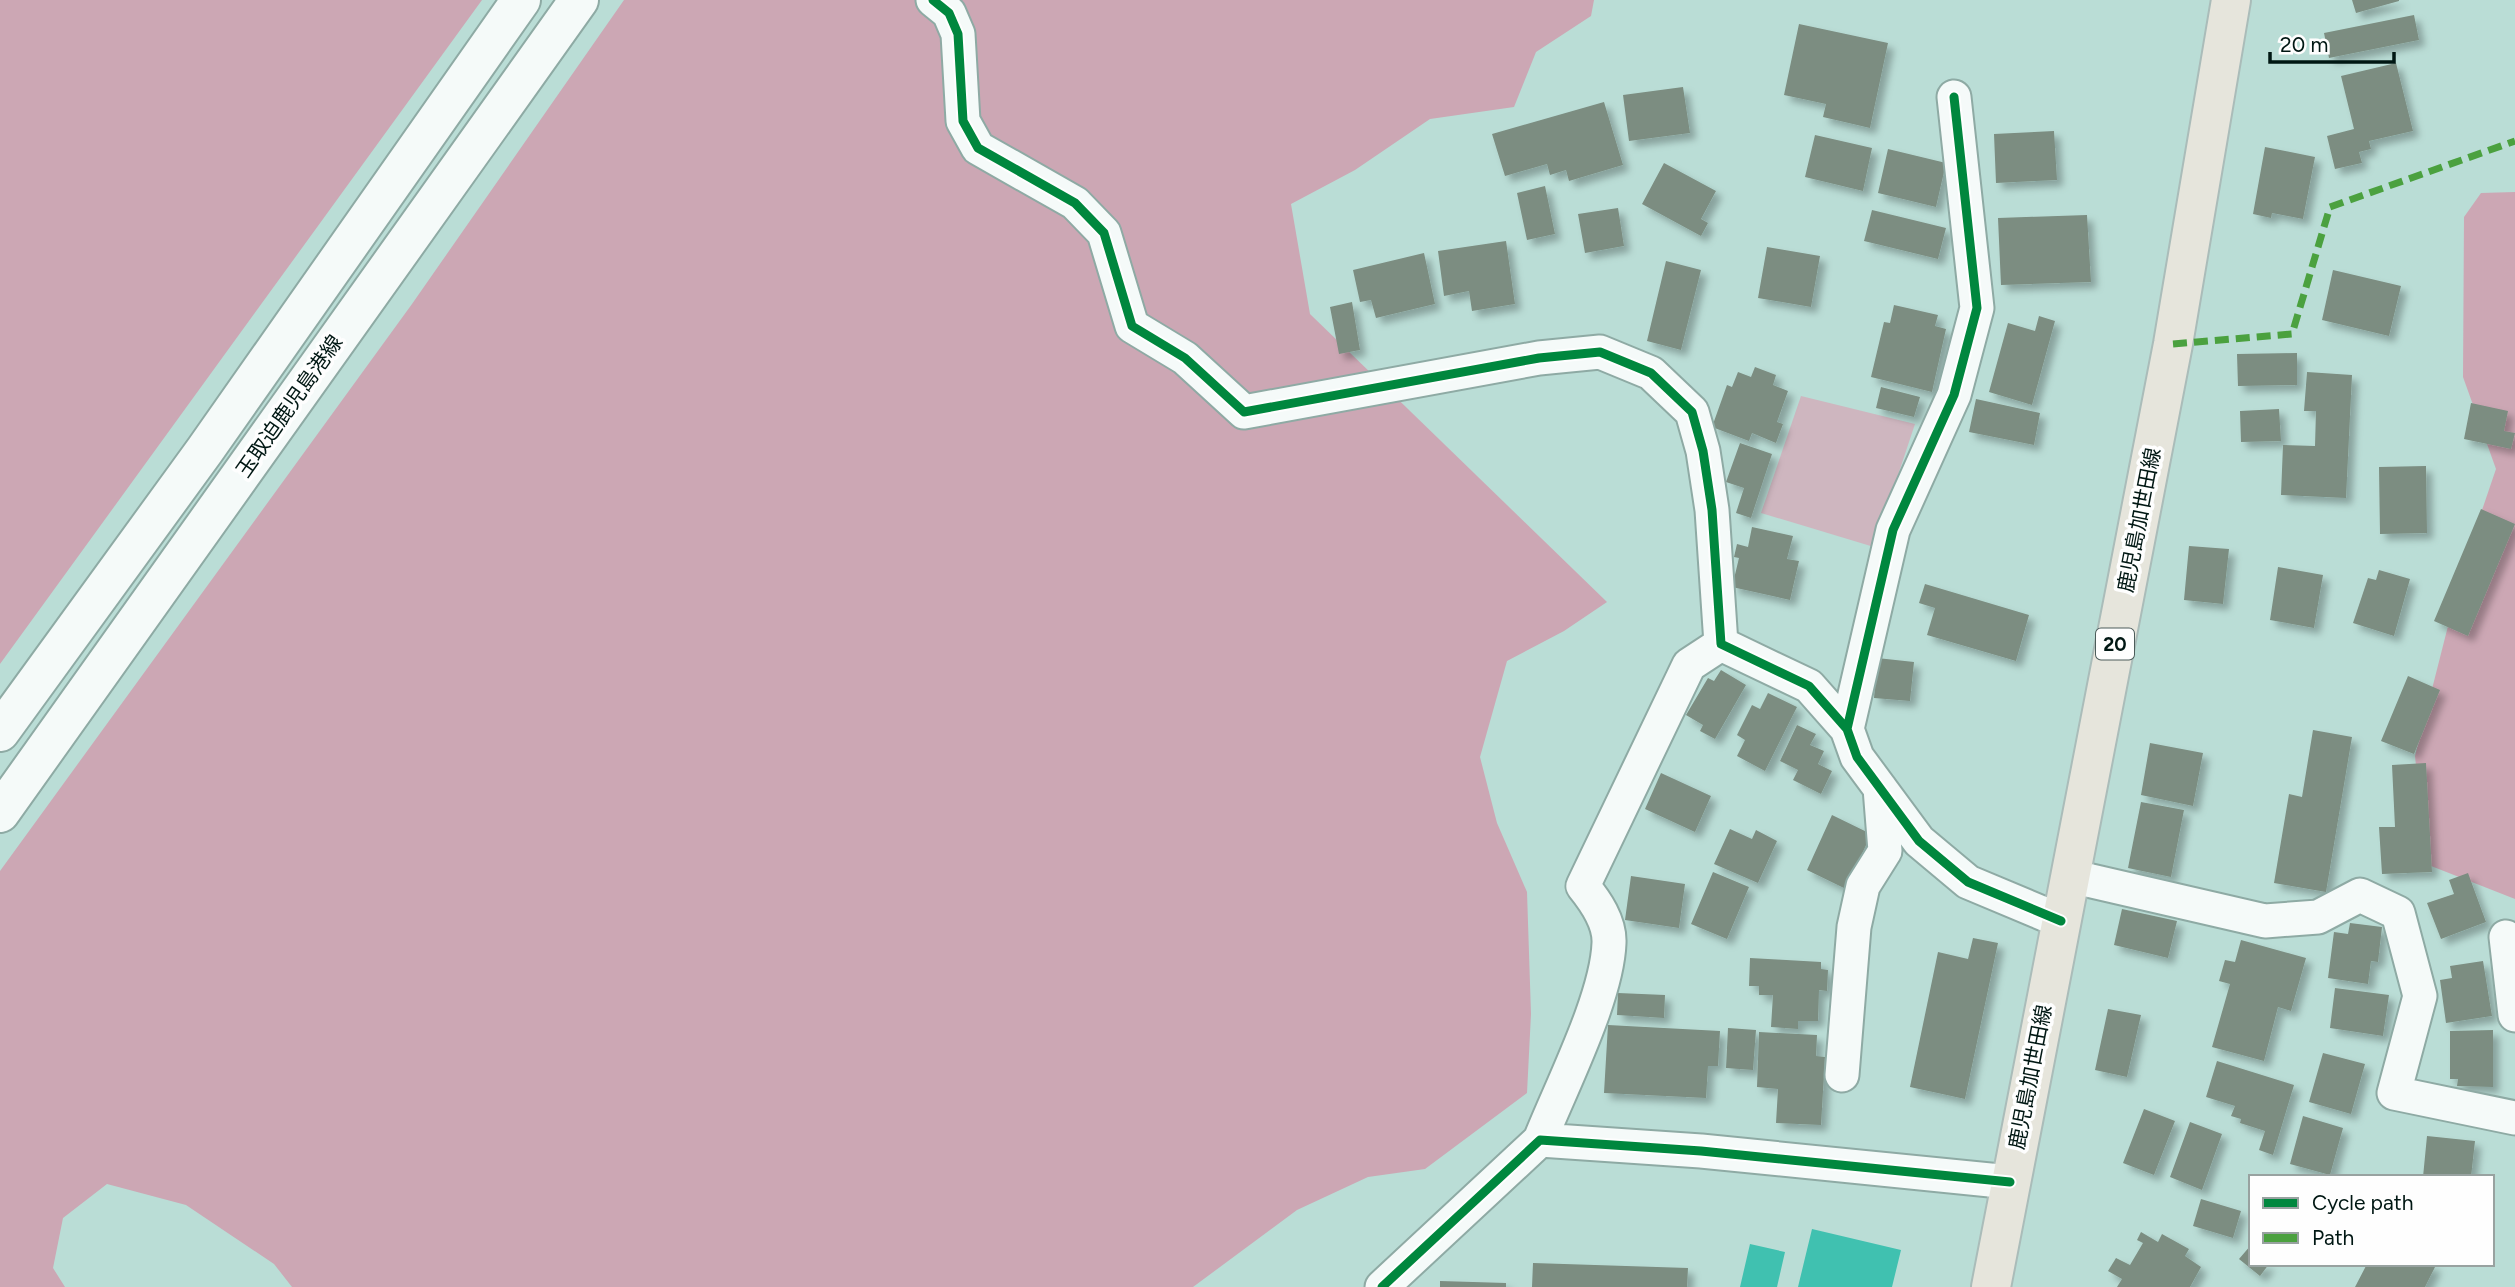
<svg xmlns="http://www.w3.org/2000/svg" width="2515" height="1287" font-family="Figtree,'Noto Sans JP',sans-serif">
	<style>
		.green { fill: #ceb6bf }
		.forest { fill: #cca7b4 }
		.water { fill: #40c1b0 }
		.building { fill: #7b8d81; filter: url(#shadow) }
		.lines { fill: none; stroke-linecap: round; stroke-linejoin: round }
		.street-casing { stroke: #8eaaa4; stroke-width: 37 }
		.secondary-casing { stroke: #8eaaa4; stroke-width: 42 }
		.primary-casing { stroke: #aabcb9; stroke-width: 42 }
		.street { stroke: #f5faf9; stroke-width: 33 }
		.secondary { stroke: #f5faf9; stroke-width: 38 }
		.primary { stroke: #e6e5dc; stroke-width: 38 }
		.quiet { stroke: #4ba13f; stroke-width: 7; stroke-dasharray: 14 7; stroke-linecap: butt }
		.cycleway-casing { stroke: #fefefe; stroke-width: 13 }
		.cycleway { stroke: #00873e; stroke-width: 9 }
		.labels { text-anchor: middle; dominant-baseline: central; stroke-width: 7; stroke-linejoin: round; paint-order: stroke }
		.shield { fill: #fefefe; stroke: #4c5c5a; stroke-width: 2 }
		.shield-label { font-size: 19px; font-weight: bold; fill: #001713 }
		.street-label { font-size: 21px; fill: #001713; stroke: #fefefe }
	</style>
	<defs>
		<filter id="shadow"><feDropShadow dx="6" dy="6" stdDeviation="3.5" flood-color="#0004"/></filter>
	</defs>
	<rect width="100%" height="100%" fill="#baddd6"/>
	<path class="green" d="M1801,396L1915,424L1874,547L1761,513Z"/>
	<path class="forest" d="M0,0H482L0,664Z
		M624,0H1594L1591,16L1536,52L1514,107L1430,119L1355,170L1291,204L1310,314L1607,602L1564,631L1507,661L1480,757L1497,823L1527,892L1531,1014L1527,1093L1425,1169L1368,1177L1297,1210L1193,1287H292L274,1264L186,1205L107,1184L63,1218L53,1268L65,1287H0V871L412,304Z
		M2515,192V899L2426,864L2415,756L2464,563L2496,469L2463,377L2464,217L2481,193Z"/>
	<path class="water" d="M1812,1229L1901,1250L1892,1287H1798Z
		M1750,1244L1785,1252L1777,1287H1740Z"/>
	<path class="building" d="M2352,0H2399V1L2356,13Z
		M2414,15L2419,40L2329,58L2324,33Z
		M1799,24L1888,43L1870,128L1823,117L1826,104L1784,95Z
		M2396,63L2413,131L2369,141L2371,149L2359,152L2362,163L2335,169L2327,136L2354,129L2341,76Z
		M1683,87L1690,133L1629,141L1623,95Z
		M1604,102L1623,165L1569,181L1566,170L1550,175L1547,164L1505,176L1492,134Z
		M2054,131L2057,180L1996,183L1994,134Z
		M1815,135L1872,148L1863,191L1805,177Z
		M2265,147L2315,157L2303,219L2272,213L2271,218L2253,214Z
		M1888,149L1946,163L1936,207L1878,193Z
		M1664,163L1716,191L1701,219L1708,223L1701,236L1642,204Z
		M1545,186L1555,234L1527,240L1517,193Z
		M1618,208L1624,246L1585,253L1578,214Z
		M1872,210L1946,228L1938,259L1864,241Z
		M2087,215L2091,282L2001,285L1998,218Z
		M1506,241L1515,304L1472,311L1469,291L1444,296L1438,251Z
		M1767,247L1820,256L1811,307L1758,298Z
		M1424,253L1435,304L1376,318L1371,300L1360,302L1353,270Z
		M1666,261L1701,270L1681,350L1647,341Z
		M2333,270L2401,286L2389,336L2322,320Z
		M1352,302L1360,350L1339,354L1330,307Z
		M1894,305L1938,315L1935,326L1946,329L1932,392L1871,377L1884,322L1890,323Z
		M2039,316L2055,321L2032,405L1989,392L2008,323L2035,331Z
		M2297,353V385L2238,386L2237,354Z
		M1755,367L1776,375L1773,385L1788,391L1777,422L1783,424L1776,443L1752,433L1749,441L1712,427L1727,385L1732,387L1738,372L1751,377Z
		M2307,372L2352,375L2346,498L2281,495L2283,445L2315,446L2316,411H2304Z
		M1881,387L1920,397L1914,417L1876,408Z
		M1976,399L2040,413L2034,445L1969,432Z
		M2471,403L2508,411L2504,431L2515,433L2511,449L2464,439Z
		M2279,409L2281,441L2241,442L2240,411Z
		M1740,443L1772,454L1751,518L1736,513L1744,488L1726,482Z
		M2426,466L2427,533L2380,534L2379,467Z
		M2481,509L2515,524L2468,636L2434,621Z
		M1752,527L1793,536L1787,559L1799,561L1790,600L1732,587L1739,558L1734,557L1737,544L1748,547Z
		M2189,546L2229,549L2223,604L2184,600Z
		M2278,567L2323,575L2314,628L2270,620Z
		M2379,570L2410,579L2394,636L2353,623L2368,578L2376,580Z
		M1925,584L2029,615L2016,661L1927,635L1935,608L1919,603Z
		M1877,658L1914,662L1910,701L1874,698Z
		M1721,670L1746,685L1715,739L1700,731L1703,725L1686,715L1708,678L1714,681Z
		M2408,676L2440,690L2414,754L2381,741Z
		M1768,693L1797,707L1765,771L1737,756L1745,740L1737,735L1752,705L1760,709Z
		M1797,725L1816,734L1810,745L1824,751L1818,764L1832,771L1821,794L1793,780L1798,770L1780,761Z
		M2313,730L2352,737L2326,892L2274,883L2289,794L2302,797Z
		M2150,743L2203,753L2193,806L2141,795Z
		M2426,763L2432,872L2382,874L2379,827H2395L2392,765Z
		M1661,773L1711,796L1695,832L1645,809Z
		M2141,802L2184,810L2171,877L2128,868Z
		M1832,815L1871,834L1846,889L1807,870Z
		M1730,829L1752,839L1756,830L1777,841L1758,883L1714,864Z
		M1713,872L1749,887L1727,939L1691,924Z
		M2468,873L2486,922L2441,939L2427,903L2454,894L2449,880Z
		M1631,876L1685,884L1679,928L1625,920Z
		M2122,909L2177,921L2168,958L2114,945Z
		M2350,923L2382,927L2378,962L2371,961L2368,984L2328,978L2334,932L2348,934Z
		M1973,938L1998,943L1965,1099L1910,1087L1938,952L1968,959Z
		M2241,940L2306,958L2291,1011L2278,1007L2264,1061L2212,1047L2230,984L2219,981L2225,960L2235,962Z
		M1750,958L1821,962V969L1828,970L1827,991L1819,990L1818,1021H1798V1029L1771,1027L1773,995H1759V986H1749Z
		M2483,961L2492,1016L2446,1023L2440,980L2452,978L2450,966Z
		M2335,988L2389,995L2383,1036L2330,1028Z
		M1618,993L1665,995L1664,1018L1617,1015Z
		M2108,1009L2141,1015L2127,1077L2095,1070Z
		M1608,1025L1720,1031L1718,1066H1708L1706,1098L1604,1093Z
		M1728,1028L1756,1030L1753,1070L1726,1068Z
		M2493,1030V1087L2457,1086L2458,1079H2450V1031Z
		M1759,1032L1817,1035L1816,1056L1825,1057L1821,1125L1776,1123L1778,1089L1757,1087Z
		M2323,1053L2365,1064L2351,1114L2309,1102Z
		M2217,1061L2294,1085L2273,1155L2259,1150L2265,1131L2240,1123L2241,1119L2231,1116L2235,1106L2206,1097Z
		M2144,1109L2175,1121L2154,1175L2123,1163Z
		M2303,1116L2343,1128L2330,1175L2290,1164Z
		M2190,1122L2222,1134L2202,1190L2170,1177Z
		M2427,1136L2475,1141L2471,1177H2423Z
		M2201,1199L2241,1211L2233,1238L2193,1226Z
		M2141,1232L2158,1242L2162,1234L2189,1249L2185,1256L2201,1267L2190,1287H2117L2122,1279L2108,1271L2116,1258L2130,1265L2143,1243L2137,1240Z
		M2251,1245V1264H2269L2260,1276L2239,1259Z
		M1533,1263L1688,1268L1687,1287H1532Z
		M2367,1264H2430L2435,1267L2425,1287H2355Z
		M1440,1281L1506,1283V1287H1440Z"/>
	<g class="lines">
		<defs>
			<path id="street" d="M933,0L949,13L958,34L963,121L978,148L1075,203L1104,233L1132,326L1185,358L1244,412L1539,358L1600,352L1651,373L1692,412L1703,451L1712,510L1721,644L1809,686L1847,729L1857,757L1919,841L1968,882L2061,921
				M1847,729L1893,530L1954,395L1977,308L1954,97
				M2070,876L2265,921L2318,917L2360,895L2398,913L2420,996L2394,1093L2515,1118
				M2506,937L2515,1015
				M1842,1075L1854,927L1863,886L1885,851L1880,788
				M1540,1140C1561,1087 1607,998 1609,943C1610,922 1596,902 1583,886L1689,665L1721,644
				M1382,1287L1540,1140L1701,1151L2010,1182"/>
			<path id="secondary" d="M0,732L205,450L521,0
				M0,813L579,0"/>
			<path id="primary" d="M1991,1287L2173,344L2231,0"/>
		</defs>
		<use href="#street" class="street-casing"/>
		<use href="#secondary" class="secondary-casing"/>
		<use href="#primary" class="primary-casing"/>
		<use href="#street" class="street"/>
		<use href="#secondary" class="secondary"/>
		<use href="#primary" class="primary"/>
		<path class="quiet" d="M2173,344L2292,334L2330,207L2515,141"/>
		<defs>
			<path id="cycleway" d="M933,0L949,13L958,34L963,121L978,148L1075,203L1104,233L1132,326L1185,358L1244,412L1539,358L1600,352L1651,373L1692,412L1703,451L1712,510L1721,644L1809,686L1847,729L1857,757L1919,841L1968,882L2061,921
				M1847,729L1893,530L1954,395L1977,308L1954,97
				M1382,1287L1540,1140L1701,1151L2010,1182"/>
		</defs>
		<use href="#cycleway" class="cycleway-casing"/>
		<use href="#cycleway" class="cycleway"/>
	</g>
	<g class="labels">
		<rect class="shield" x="2096" y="628.5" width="38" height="31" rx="5"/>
		<g class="shield-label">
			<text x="2115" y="644">20</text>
		</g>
		<g class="street-label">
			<text transform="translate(289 406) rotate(-55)">玉取迫鹿児島港線</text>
			<text transform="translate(2139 520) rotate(-79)">鹿児島加世田線</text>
			<text transform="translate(2030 1077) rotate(-79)">鹿児島加世田線</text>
		</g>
	</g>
	<rect x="2249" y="1175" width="245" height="91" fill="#fefefe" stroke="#98a2a0" stroke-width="2"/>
	<rect x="2263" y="1198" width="35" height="10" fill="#00873e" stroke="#98a2a0" stroke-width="2"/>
	<text x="2312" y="1210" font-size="21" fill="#001713">Cycle path</text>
	<rect x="2263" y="1233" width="35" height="10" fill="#4ba13f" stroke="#98a2a0" stroke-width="2"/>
	<text x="2312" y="1245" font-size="21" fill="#001713">Path</text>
	<path d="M2270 52v10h124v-10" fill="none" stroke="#001713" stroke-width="3.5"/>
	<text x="2280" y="52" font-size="21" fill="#001713" stroke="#fefefe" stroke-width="5" paint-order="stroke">20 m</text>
</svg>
